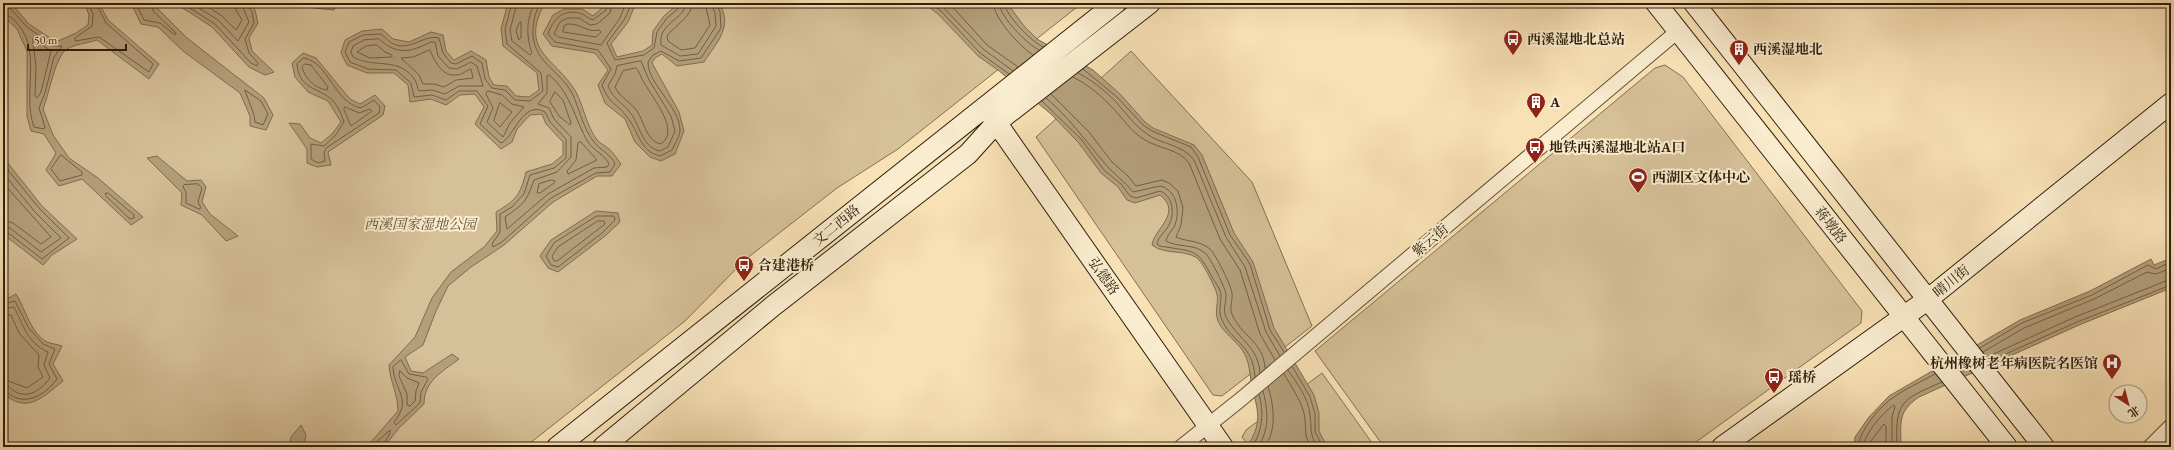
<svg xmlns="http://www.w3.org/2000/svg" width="2174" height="450" font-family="'EB Garamond','Noto Serif SC',serif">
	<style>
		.green { fill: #d6c098; stroke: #827052 }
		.water { fill: #b49f7b; stroke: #7f6c4e }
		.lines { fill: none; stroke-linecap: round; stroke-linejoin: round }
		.shore { stroke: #725f43; stroke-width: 1 }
		.street-casing { stroke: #615036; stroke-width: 16 }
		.secondary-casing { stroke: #2f1f0b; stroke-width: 22 }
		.street { stroke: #faeccf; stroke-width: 14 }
		.secondary { stroke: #faeccf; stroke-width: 20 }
		.labels { text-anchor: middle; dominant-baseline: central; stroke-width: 4; stroke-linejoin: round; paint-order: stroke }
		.poi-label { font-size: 14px; font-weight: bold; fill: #2f1f0b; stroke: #faeccf; text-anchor: start }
		.park-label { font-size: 14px; font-style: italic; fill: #614f35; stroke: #faeccf }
		.street-label { font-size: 14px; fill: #2f1f0b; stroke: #faeccf }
	</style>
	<rect width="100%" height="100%" fill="#f8e1b5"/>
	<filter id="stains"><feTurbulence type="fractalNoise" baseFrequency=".005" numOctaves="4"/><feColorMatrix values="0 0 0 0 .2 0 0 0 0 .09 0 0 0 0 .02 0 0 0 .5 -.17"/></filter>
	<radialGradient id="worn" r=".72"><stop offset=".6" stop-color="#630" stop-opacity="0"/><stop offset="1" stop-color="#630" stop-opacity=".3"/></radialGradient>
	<path class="green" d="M3,3H1082L898,149L837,188L746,259L685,321L525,447H3Z
		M1131,51L1252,182L1312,326L1222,396L1213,395L1036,137Z
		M1665,65L1683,77L1862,311L1861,323L1689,447H1384L1315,351L1655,68Z
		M1322,373L1375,447H1250L1242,437L1246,430Z"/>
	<path class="water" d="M3,3H11L29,24L56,42L76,33L88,25L89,15L85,5L80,3H99L108,20L159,64L149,79L97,40C88,43 75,44 67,49C55,56 49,95 43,109L53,135L69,158L98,178L143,217L131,225L82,179L59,186L46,170L56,153L44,134L31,131L27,116V51L17,29L3,16Z
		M133,3H157V8L187,38L264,98L273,115L266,130L250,126V116L240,93L183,51L158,27L141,24L132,5Z
		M175,3H249L255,10L258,23L249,38L252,51L274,72L265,75L249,67L212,27Z
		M308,3H338L334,10L314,8Z
		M508,3H545C518,51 556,58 576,92C584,107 586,125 597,140C601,144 606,146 609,149C614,153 617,159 621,164L612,176H597L553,202L504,245L471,267L448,286L436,311L423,345L405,357L411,371L423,373L452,354L459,359C442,372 424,381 424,404L399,428L384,447H362L371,442L398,411C398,394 390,382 389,365L415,337L432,298L451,272L484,247L497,231L496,212C516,200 520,196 526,172L552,164L563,155V142L546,124L542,114L530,115L517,129L512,142L501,149L475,124L484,107L475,94L460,95L446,105L431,99L410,102L408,85L394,73H367L347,65L341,53L345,40L362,31L382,29L393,39L409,42L431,32L443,35L446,51L454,60L471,51L486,60L489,77L494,85L507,86L516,96L529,97L539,90L537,73L503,46L501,29Z
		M603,3H636L628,22L611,44L617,57L643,51L652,45L653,31L664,16L679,3H719C734,27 716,43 704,62L677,66L662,54L655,58L652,63L679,112L684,131L675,154L661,161L650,157L635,142L625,119L605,103L598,85L608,70L595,53L552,46L543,34L553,15L564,9H582L593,16L603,7Z
		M924,3H1007L1024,26L1037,39L1093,70L1120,94L1145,122L1153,128L1194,145L1202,155L1234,233L1253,262L1274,328L1314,395L1319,413V431L1327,447H1247C1265,419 1256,409 1251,380C1249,369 1249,361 1243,351C1236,340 1223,333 1218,321C1214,310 1219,303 1217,294C1214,285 1206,269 1200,261C1190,248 1165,256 1152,245C1154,229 1183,213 1160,195L1135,203L1127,200L1118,187L1101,173L1078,142L1051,114L998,70L978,56L938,14Z
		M303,53L316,58L350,99L360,104L375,95L385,106L383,115L328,152L331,165L317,167L307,163V149L289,123L300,124L310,138L321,143L332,134L341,122L328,101L308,92L295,77L292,63Z
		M157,156L187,181L201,180L206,187L202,202L210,214L238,236L226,241L202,215L181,205L182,193L147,158Z
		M3,157L42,206L77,239L52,255L43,265L3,234Z
		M596,211L618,213L620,222L605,236L558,272L548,268L540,256L551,240Z
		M2171,258V288L2079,325L1919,397C1897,412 1901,423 1901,447H1854L1855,437L1869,417L1889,396L2020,320L2090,291L2151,259L2154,265Z
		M16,294C25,308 31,334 47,342C51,344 57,344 62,346L53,364L63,381C43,397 27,415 3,393V301Z
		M301,425L306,435L304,447H289L291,437Z"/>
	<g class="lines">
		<path class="shore" d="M88,3L93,14L92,26L75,38V41L99,37L149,72L153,64L106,23L96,3
			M136,3L144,20L160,23L175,35L176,33L153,11V3
			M182,3L215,24L251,63L257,66L258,63L249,53L245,39L254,23L252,12L246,3
			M191,3L218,20L238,41L249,22L241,3
			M202,3L222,16L236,30L242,20L236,10L235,3
			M512,3L505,29L507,44L541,73L543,91L530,101L515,100L505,90L492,88L485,79L482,63L472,56L456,64L451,63L443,53L439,38C422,34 409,54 390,42C387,40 384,36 381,34L363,35L349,42L345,52L350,62L368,69L396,70L411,83L414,97L432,95L446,100L459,91H477L488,106L480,124L501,143C513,139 523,99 545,112L550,122L566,139V158L554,168L530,175L524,194L512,207L500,214V232L492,244L493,247L502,242L551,198L596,173L610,172L615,164C611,154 601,151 594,142C583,128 580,111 573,95C560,69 531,62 533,29C534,18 535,12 541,3
			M517,3L510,30L512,41L530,55L532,53C526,36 526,19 535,3
			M607,3L606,10L593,20C588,19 585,14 579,13C563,9 553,19 548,34L555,42L598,50L611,69L602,85C609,104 617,103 627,117C639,131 639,151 660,156L672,150C674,145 680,136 680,130C679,105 648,85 648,62L653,55L661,51L679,61L701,58L721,28L720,12L716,3
			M612,3L610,13L597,24L590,25L579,18H567L560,22L554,34L558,37L601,45L620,18L626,3
			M632,3L624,20L607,43L615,60L644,55L654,48L657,32L667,18L680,7L681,3
			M686,3C685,20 658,22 661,45L680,56L698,54L716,26L715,13L711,3
			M692,3C692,17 675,25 667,36L668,41L681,50L695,48L710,25L705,3
			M930,3L941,11L980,53L1009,74
			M939,3L983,49L1013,71
			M949,3L987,45L1018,67
			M993,3C994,18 1020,47 1033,55
			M999,3C1000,17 1027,44 1039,50
			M1004,3C1006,16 1031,41 1043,47
			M3,13C7,14 10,17 13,19C45,48 21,92 34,127L44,129L45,127L39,108L45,93L54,57L62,46H54L27,27L9,7L8,3
			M521,22V38L519,40L516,31L519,23Z
			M568,24C580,23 587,33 599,30L601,32L596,37L563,32L564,26Z
			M33,39L51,51L41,92L37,98L35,96L36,68Z
			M379,39C398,56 410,52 431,42H435L438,56L449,68L457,69L471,62L477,66L483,86H459L445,94L432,90L419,91C417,88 417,83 415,80C399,56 375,69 353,57L351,52L353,46L364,40Z
			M377,45L385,52L392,55V57L370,58L357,52L366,46Z
			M430,50C434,60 442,77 456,75C461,75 466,71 471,69L473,78L456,80L444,87L434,84H423L419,75L401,58L413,57Z
			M304,58C330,63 333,102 361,108L374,100L380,107L379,113L326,148L324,152L325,161L318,163L311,159V144L324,146L335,136L344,122C342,115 336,102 330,98C315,87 299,88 297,64Z
			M641,61L649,80L671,116L675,131L668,147L660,151C643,148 640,127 632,115C624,103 615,102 608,86L615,74L617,66Z
			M305,64L311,65L328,87L327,90C316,89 304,78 302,67Z
			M636,68C640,72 641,79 645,84C652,97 682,133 660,144C646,140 644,121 637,111C630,101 620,98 615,87L623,71Z
			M1083,69L1117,97L1143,125L1152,131L1191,147L1198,157L1230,235L1250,264L1270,330L1284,352
			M1078,73C1092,80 1104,90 1115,101C1125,112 1134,125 1147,134C1162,145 1182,144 1194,160L1226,237L1245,267L1266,332L1280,356
			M549,75C570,91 575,120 588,142C594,151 605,155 609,164L607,167L594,168L548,194L507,229L505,217C525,203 526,202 534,180L557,172L571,157V137L554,119L549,108L538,104L547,93V76Z
			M1073,77C1087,84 1099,94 1110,105C1122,117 1131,132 1145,140C1160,149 1179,149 1189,163L1220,239L1240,270L1260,334L1275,360
			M245,90L261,101L268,114L263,125L255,122L254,115Z
			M488,91L502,95L512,104L524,107L510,123L503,137L487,122L493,108L486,94Z
			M555,92L563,100L571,123L570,125L559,116L550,102Z
			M1051,94L1089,132L1112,162L1128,176L1136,186L1162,180L1169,183L1178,191L1183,208L1181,225L1176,237C1187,242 1199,240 1210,249C1216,255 1231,285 1232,293C1233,301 1229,307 1232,314C1240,335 1264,342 1265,368
			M1046,98C1070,118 1086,142 1107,166C1115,175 1125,182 1133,192L1160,186C1177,190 1180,211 1175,225C1172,231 1167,235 1166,241C1178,248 1195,243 1206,254C1211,259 1226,289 1226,295C1226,304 1222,311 1227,319C1239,340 1258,346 1260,373
			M1042,101L1081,139L1104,170L1121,184L1130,196L1136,198L1160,191C1173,196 1175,213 1169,225C1166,231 1158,237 1157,244L1160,246C1194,252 1197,247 1213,279C1216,283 1221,290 1221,296C1221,305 1218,311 1222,320C1233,344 1253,344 1255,377
			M500,103L512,112L500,127L494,121Z
			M345,107L359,113L370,109L372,111L351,126L344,110Z
			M581,142L597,160L568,174L567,171L576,160L578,143Z
			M61,155L82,172V175L60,181L51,169Z
			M3,164L39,208L69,238L42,259L7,232H3
			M3,173L35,212L61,238L41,252L10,228L3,227
			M552,180L555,181L554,183L540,193H537L539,184Z
			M3,183L51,237L41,244L13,223L3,220
			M198,184L202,188L198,202L201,208L199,209L186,203V192L183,187L184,185Z
			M106,193H108L134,215V218L130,219L106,196Z
			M597,216H614L615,220L602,233L558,267L551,265L546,256L554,243Z
			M598,221H604L605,224L557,261H554L552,256L558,247Z
			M3,304L15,301L28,327L43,344L55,349L49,364L57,379C47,393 30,404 14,397C9,395 8,391 3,390
			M3,309L14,307C23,324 27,343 48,352L44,365L50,378C42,389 28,400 14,391C10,388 9,386 3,385
			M3,315H11L19,333L39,355L38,367L43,377L27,388L3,379
			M1980,348L2022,323L2092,295L2148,265L2156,269L2171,262
			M1983,352L2024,328L2094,299L2147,272L2156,274L2171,268
			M1987,357L2075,317L2171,279
			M401,360L409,374L426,377L428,379L421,392L420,403L396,425L394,422C413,399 394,391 393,367Z
			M1990,361L2077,322L2171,285
			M1292,366L1310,397L1315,414V432L1323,447
			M1288,370C1297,383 1308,398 1310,414C1312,430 1309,432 1317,447
			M400,371L407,378L419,383L416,391L415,401L410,406L407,405V394L399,376Z
			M1284,374C1291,386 1300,399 1304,413C1307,428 1303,432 1310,447
			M371,447L390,430V433L382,447
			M1252,447C1263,430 1264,413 1259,394
			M1258,447C1270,429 1268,410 1263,391
			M1265,447C1277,429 1274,406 1268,386
			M1858,447C1860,430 1878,409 1891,399C1904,389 1921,382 1935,374
			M1863,447C1865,433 1882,413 1894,405L1895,407L1892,416V447
			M1869,447L1870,442L1884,424L1886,426V447
			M1897,447C1895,401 1901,400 1942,382"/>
		<defs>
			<path id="street" d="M1181,447L1240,400L1678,31
				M2150,447L2171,426"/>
			<path id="secondary" d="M1656,3L2007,447
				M1694,3L2044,447
				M989,112L1223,447
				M557,447L1116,3
				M603,447L773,306L968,154L997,122L1150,3
				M1722,447L1927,300L2171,103"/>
		</defs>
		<use href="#street" class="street-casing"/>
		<use href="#secondary" class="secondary-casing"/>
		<use href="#street" class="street"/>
		<use href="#secondary" class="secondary"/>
	</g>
	<defs>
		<symbol id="bus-pin" viewBox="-11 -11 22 30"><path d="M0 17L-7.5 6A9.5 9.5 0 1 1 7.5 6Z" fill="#8f2418" stroke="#faeccf"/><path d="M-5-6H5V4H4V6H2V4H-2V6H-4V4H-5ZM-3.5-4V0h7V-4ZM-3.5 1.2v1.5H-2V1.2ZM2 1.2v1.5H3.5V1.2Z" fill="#fff"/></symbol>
		<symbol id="building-pin" viewBox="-11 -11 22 30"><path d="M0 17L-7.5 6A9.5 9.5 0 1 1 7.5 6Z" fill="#8f2418" stroke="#faeccf"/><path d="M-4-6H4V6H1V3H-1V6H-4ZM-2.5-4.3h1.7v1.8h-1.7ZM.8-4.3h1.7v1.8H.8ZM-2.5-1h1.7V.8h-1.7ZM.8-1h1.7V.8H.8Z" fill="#fff"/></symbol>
		<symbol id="stadium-pin" viewBox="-11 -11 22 30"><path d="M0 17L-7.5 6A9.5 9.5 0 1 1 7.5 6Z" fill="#8f2418" stroke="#faeccf"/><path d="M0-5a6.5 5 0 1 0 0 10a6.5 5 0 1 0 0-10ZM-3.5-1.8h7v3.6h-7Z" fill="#fff"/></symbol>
		<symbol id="hospital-pin" viewBox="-11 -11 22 30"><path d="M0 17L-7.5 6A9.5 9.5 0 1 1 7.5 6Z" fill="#8f2418" stroke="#faeccf"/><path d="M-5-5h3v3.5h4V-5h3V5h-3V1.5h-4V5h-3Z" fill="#fff"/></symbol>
	</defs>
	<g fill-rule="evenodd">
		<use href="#bus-pin" x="1502" y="28" width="22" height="30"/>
		<use href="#building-pin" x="1728" y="38" width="22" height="30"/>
		<use href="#building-pin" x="1525" y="91" width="22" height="30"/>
		<use href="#bus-pin" x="1524" y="136" width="22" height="30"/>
		<use href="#stadium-pin" x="1627" y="166" width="22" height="30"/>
		<use href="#bus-pin" x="733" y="254" width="22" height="30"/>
		<use href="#hospital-pin" x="2101" y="352" width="22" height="30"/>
		<use href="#bus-pin" x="1763" y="366" width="22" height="30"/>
	</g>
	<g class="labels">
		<g class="poi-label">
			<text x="1527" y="39">西溪湿地北总站</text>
			<text x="1753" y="49">西溪湿地北</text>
			<text x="1550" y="102">A</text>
			<text x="1549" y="147">地铁西溪湿地北站A口</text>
			<text x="1652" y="177">西湖区文体中心</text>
			<text x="758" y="265">合建港桥</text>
			<text x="2098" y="363" text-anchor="end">杭州橡树老年病医院名医馆</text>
			<text x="1788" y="377">瑶桥</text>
		</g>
		<g class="park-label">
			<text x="420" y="224">西溪国家湿地公园</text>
		</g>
		<g class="street-label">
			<text transform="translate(836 225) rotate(-39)">文二西路</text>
			<text transform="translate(1831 225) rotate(52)">蒋墩路</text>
			<text transform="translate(1430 240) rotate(-40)">紫云街</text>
			<text transform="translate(1104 276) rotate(55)">弘德路</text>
			<text transform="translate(1951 281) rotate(-39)">晴川街</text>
		</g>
	</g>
	<rect width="2174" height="450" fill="none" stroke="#f8e1b5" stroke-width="16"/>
	<rect x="4" y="4" width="2166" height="442" fill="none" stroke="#2f1f0b" stroke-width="2"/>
	<rect x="8" y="8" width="2158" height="434" fill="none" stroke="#2f1f0b"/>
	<g transform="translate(2128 404) rotate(144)"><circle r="19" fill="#faeccf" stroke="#a99a81"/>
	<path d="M0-3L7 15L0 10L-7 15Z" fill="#8f2418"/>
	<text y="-6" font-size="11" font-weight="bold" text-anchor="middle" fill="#2f1f0b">北</text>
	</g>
	<path d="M28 44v6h98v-6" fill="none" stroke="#2f1f0b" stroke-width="2"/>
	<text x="34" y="44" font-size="12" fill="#2f1f0b" stroke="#faeccf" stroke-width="3" paint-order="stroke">50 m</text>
	<rect width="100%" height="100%" filter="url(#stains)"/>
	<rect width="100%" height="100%" fill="url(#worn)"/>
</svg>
